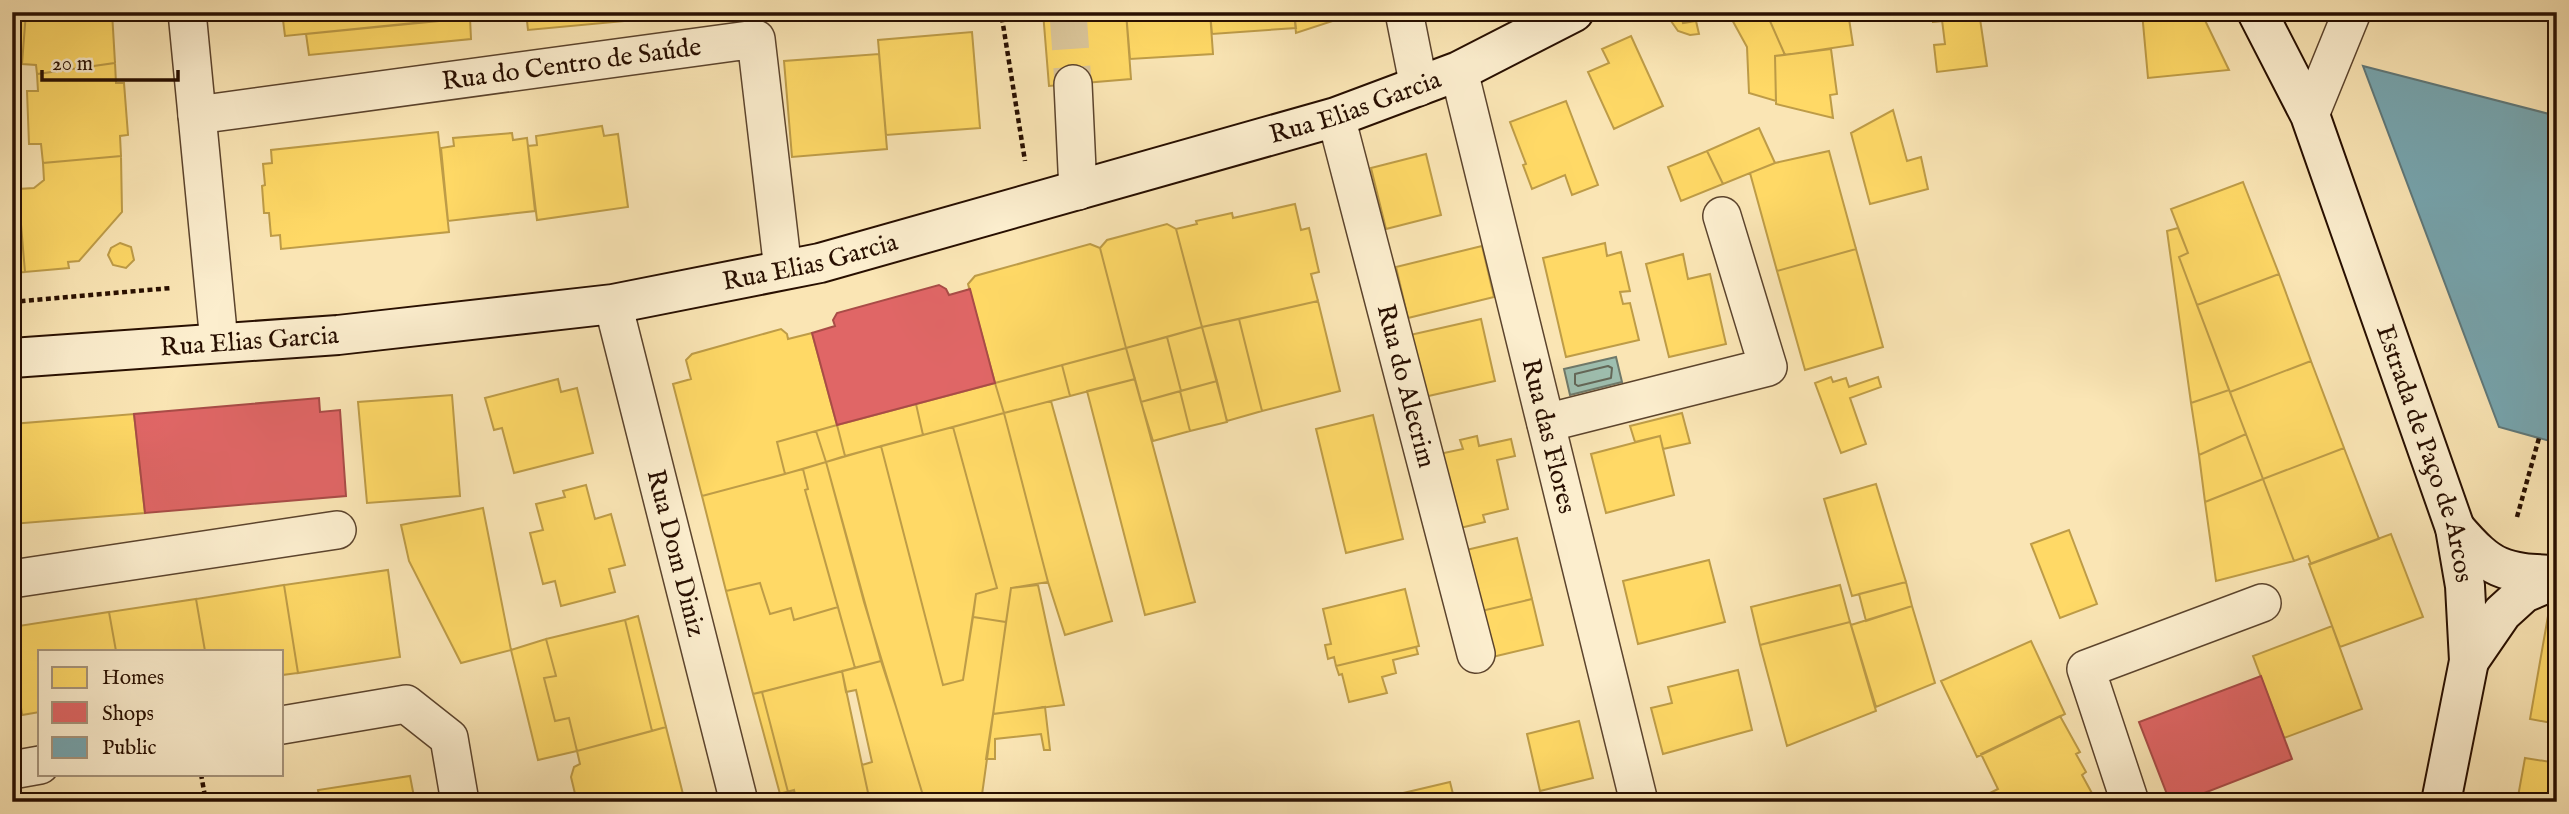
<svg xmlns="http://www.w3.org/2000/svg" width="2569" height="814" font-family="'IM FELL English',serif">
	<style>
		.water { fill: #9ebfb0; stroke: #6f796a; stroke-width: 2 }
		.homes { fill: #ffd966; stroke: #be9c47; stroke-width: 2 }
		.shops { fill: #e06666; stroke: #a94c47; stroke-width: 2 }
		.public { fill: #76a5af; stroke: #5f787a; stroke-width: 2 }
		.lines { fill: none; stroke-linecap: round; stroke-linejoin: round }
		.shore { stroke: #636758; stroke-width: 2 }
		.street-tunnel { stroke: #dac599; stroke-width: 37; stroke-dasharray: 37 18; stroke-linecap: butt }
		.street-casing { stroke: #5c442d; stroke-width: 40 }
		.secondary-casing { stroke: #280f00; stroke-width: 42 }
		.path { stroke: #280f00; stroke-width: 4.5; stroke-dasharray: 5 3.5; stroke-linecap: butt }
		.street { stroke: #fceece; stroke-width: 37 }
		.secondary { stroke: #fceece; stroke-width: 38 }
		.labels { text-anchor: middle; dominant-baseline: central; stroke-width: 7; stroke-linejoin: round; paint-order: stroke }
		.street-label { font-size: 26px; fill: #280f00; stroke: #fceece }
	</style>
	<rect width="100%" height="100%" fill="#fae5b4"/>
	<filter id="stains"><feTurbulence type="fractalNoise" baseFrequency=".00286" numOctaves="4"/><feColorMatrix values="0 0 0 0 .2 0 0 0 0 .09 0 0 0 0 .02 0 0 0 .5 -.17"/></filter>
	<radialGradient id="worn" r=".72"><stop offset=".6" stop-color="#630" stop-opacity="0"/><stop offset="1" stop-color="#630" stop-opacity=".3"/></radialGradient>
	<path class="water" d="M1616,357L1622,382L1570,395L1564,369Z"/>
	<path class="homes" d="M12,12H26L22,64L12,63Z
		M26,12H112L115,63L37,74L36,65L22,64Z
		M282,12H523L285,36Z
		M526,12H710V13L528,30Z
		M1043,12H1126L1131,79L1049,86Z
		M1126,12H1210L1213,54L1130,59Z
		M1210,12H1294L1296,28L1212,34Z
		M1294,12H1360L1296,33Z
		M1667,12H1754V13L1683,23L1682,19L1671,21Z
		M1766,12L1785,55L1775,56L1776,101L1749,93L1747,47L1730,16Z
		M1766,12H1848L1853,45L1785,55Z
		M1879,12H1941L1942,21L1933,22V18L1917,20L1916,14L1880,18Z
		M1941,12H1979L1987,66L1937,72L1934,45L1945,44Z
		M2007,12H2100L2008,16Z
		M2142,12H2201L2229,70L2148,78Z
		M470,18L471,39L309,55L306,34Z
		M1682,19L1683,23L1696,21L1699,34L1690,35L1678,31L1671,21Z
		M972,32L980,128L886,135L878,40Z
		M1631,36L1663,106L1614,129L1588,72L1609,63L1602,49Z
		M1831,49L1837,94L1830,95L1833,118L1776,104L1775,56Z
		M879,54L887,149L792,157L784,61Z
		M115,63L116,83H124L128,135L120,136L121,156L43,163L41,144H29L27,91H38L37,74Z
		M1566,101L1598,185L1572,195L1565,175L1532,189L1523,165L1526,164L1510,122Z
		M1893,110L1907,161L1921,157L1928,189L1870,204L1851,133Z
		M602,126L604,136L618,134L628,207L537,220L528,146L537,145L536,136Z
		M1759,128L1775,163L1723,184L1707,151Z
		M438,132L449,232L281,249L280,235L271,236L269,213H264L262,186L265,185L263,164L272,163L271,150Z
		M512,133L513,140L527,138L535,211L448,221L441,148L454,146L453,138Z
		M1707,151L1723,184L1681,201L1668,167Z
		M1829,151L1856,249L1777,271L1750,173L1775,163Z
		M1426,154L1441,215L1386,229L1371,168Z
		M121,156L122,212L79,261L68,262L69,268L25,272L18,189L34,188L44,180L43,163Z
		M2243,182L2279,274L2197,305L2179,257L2188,253L2171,209Z
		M18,189L25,272L12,273V190Z
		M1295,204L1301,230L1309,228L1319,272L1311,274L1318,301L1202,327L1176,229L1197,224L1196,221L1232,213L1233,218Z
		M1167,224L1176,229L1202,327L1126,348L1100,248L1107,240Z
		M2178,228L2188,253L2179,257L2229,390L2191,403L2167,231Z
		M120,243L131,247L134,260L126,268L113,265L108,255L111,248Z
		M1605,243L1607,256L1621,252L1630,291L1620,292L1623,304L1630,303L1639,340L1566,357L1543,258Z
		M1090,244L1100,248L1126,348L995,383L968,284L975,276Z
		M1482,246L1494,297L1408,318L1396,267Z
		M1856,249L1883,347L1805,370L1777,271Z
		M1683,254L1688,279L1710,274L1726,344L1669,357L1646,264Z
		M2279,274L2311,361L2230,392L2197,305Z
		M1318,301L1340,391L1262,411L1239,319Z
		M1239,319L1262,411L1227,421L1202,327Z
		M1481,319L1495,381L1424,397L1410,335Z
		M1202,327L1217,381L1181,391L1167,337Z
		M781,329L787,334L788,339L812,333L837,425L777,442L785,474L702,496L673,384L691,379L686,360L692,354Z
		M1167,337L1181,391L1141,402L1126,348Z
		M1126,348L1135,379L1070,396L1062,365Z
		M2311,361L2344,448L2263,479L2230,392Z
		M1062,365L1070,396L1004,413L995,383Z
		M1831,377L1833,382L1846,378L1849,387L1878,377L1881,387L1850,398L1866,444L1841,453L1815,383Z
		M558,379L561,392L577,388L593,453L514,473L502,428L494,430L485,398Z
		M1135,379L1195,602L1145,615L1087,391Z
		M1217,381L1227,422L1190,431L1180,391Z
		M995,383L1004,413L923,435L916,404Z
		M2229,390L2246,434L2199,455L2191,403Z
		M1180,391L1190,431L1153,441L1141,402Z
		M452,395L460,496L367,503L358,402Z
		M1051,401L1112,621L1065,635L1048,582L1004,413Z
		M916,404L923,435L845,456L837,425Z
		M1004,413L1048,582L1011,588L1006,622L973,617L976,594L997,588L953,427Z
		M1682,413L1690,443L1663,449L1660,436L1635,442L1630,426Z
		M134,414L145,513L12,524V424Z
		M1373,415L1403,539L1346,553L1316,429Z
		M837,425L845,456L826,462L816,431Z
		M953,427L997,588L976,594L963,680L943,685L881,446Z
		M816,431L826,462L785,474L777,442Z
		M2246,434L2263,479L2205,502L2199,455Z
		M1477,436L1479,446L1511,439L1515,456L1497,460L1508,509L1483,515L1485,522L1456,529L1439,454L1463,449L1460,440Z
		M1660,436L1674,495L1606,513L1591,454Z
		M881,446L943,685L963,680L973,617L1006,622L981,802H925L864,602L826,462Z
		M2344,448L2379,539L2311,564L2308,556L2294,561L2263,479Z
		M826,462L881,661L855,668L805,490L808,489L803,469Z
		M803,469L808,489L805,490L838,607L794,620L791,608L770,614L760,583L726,591L702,496Z
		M2263,479L2294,561L2216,581L2205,502Z
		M1876,484L1906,582L1852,596L1824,499Z
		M586,485L595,519L611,514L625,565L609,569L615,592L561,606L555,581L543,584L530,533L543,530L536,504L565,497L563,491Z
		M483,508L511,650L461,663L409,561L401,525Z
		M2069,530L2097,604L2060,618L2031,544Z
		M2391,534L2423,617L2340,647L2309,564Z
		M1517,538L1532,599L1477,612L1462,551Z
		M1709,560L1725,622L1638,644L1623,581Z
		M388,570L400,657L298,673L284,585Z
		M1906,582L1912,606L1866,621L1859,594Z
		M760,583L770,614L791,608L794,620L838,607L855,668L753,694L726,591Z
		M284,585L298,673L282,675V651H205L196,599Z
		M1038,585L1064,705L993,714L1011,588Z
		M1840,585L1850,622L1760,645L1751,607Z
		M1405,589L1419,646L1336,666L1334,657L1328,659L1325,645L1331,644L1323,609Z
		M196,599L205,651H116L109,612Z
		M1532,599L1543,645L1488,658L1477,612Z
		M1912,606L1935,683L1876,707L1851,625Z
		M109,612L116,651H40V712L22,715L12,645V627Z
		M638,616L666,727L652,731L625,620Z
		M2548,616L2557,618V724L2530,719Z
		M625,620L652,731L577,751L569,718L555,721L544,678L556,676L546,639Z
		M1850,622L1876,711L1787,746L1760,645Z
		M2332,626L2362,709L2284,738L2253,656Z
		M546,639L556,676L544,678L555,721L569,718L577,751L538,760L511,650Z
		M2031,641L2065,714L1977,757L1941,681Z
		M1416,647L1418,654L1393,660L1396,673L1382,677L1387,693L1349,702L1342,674L1339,675L1336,666Z
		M881,661L896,707L925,802H870L862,765L872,762L856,690L846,692L842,671Z
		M1738,670L1752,730L1663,754L1651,708L1672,703L1668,687Z
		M842,671L870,802H797L794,790L788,792L762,692Z
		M762,692L788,792L780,794L753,694Z
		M1045,707L1050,750H1044L1041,734L995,739V759H986L993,714Z
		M2060,716L2080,752L2076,754L2086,772L2082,775L2094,797L2086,802H1972L1998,789L1981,754Z
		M1579,721L1593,778L1540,791L1527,734Z
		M666,727L685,802H577L571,777L574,767L580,764L577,751Z
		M2525,758L2557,763V802H2517Z
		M410,776L415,802H320L318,790Z
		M1450,782L1455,802H1365Z
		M794,790L797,802H777L775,795Z"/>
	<path class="shops" d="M939,285L946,289L949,295L970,289L995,383L837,425L812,333L835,326L833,320L837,313Z
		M319,398L320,412L340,410L346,496L145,513L134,414Z
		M2261,676L2292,759L2181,802H2170L2139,722Z"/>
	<path class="public" d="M2363,66L2557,116V443L2499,427Z"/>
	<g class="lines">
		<path class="shore" d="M1608,366L1612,368L1611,378L1578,386L1575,384V374Z"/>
		<path class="street-tunnel" d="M1068,12L1073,84"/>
		<defs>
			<g id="street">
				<path d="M187,12L219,342"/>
				<path d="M1404,12L1419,87"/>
				<path id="s1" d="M1459,71L1639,802"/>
				<path d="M1073,84L1078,191"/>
				<path id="s2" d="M197,115L756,39L783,270"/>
				<path d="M2310,115L2352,12"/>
				<path id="s3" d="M1336,117L1476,654"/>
				<path id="s4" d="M613,304L739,802"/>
				<path d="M1546,423L1768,367L1722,216"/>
				<path d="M12,579L337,530"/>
				<path d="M282,725L406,704L449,738L460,802"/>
				<path d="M12,770L40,765"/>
				<path d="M2130,802L2086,669L2262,603"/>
			</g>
			<g id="secondary">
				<path id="s5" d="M2257,12L2310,115L2455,528L2465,586L2469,661L2441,802"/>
				<path id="s6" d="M12,358L338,335L613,304L820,263L1336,117L1459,71L1574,12"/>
				<path d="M2455,528C2491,570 2502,573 2557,575"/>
				<path d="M2469,661L2502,613L2524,593L2557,579"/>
			</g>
		</defs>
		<use href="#street" class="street-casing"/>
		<use href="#secondary" class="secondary-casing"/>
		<path class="path" d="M1004,12H1001L1025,161
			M12,302L171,288
			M2517,517L2539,438
			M201,774L206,802"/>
		<use href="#street" class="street"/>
		<use href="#secondary" class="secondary"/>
	</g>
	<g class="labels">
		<g class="street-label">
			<text stroke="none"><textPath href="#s2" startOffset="378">Rua do Centro de Saúde</textPath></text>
			<text stroke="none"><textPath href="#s6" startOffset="1372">Rua Elias Garcia</textPath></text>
			<text stroke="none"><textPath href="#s6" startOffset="805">Rua Elias Garcia</textPath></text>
			<text stroke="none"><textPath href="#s6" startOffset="238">Rua Elias Garcia</textPath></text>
			<text stroke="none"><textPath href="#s3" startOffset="278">Rua do Alecrim</textPath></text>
			<text stroke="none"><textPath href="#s1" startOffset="376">Rua das Flores</textPath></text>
			<text stroke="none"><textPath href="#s5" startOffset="474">Estrada de Paço de Arcos</textPath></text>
			<text stroke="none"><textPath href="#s4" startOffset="257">Rua Dom Diniz</textPath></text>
		</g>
	</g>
	<rect width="2569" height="814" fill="none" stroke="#fae5b4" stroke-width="42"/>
	<rect x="14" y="14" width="2541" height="786" fill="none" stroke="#280f00" stroke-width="3.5"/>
	<rect x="21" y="21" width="2527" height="772" fill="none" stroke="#280f00" stroke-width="2"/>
	<rect x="38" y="650" width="245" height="126" fill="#fceece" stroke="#a7957c" stroke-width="2"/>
	<rect x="52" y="667" width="35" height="21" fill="#ffd966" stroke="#a7957c" stroke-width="2"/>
	<text x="102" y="684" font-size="21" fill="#280f00">Homes</text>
	<rect x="52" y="702" width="35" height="21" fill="#e06666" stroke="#a7957c" stroke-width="2"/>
	<text x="102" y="720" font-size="21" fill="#280f00">Shops</text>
	<rect x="52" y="737" width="35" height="21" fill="#76a5af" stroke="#a7957c" stroke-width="2"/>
	<text x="102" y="754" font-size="21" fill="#280f00">Public</text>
	<path d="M42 70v10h136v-10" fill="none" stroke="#280f00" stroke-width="3.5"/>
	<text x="52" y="70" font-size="21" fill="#280f00" stroke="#fceece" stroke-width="5" paint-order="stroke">20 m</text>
	<rect width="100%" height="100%" filter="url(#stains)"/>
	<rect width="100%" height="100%" fill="url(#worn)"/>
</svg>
